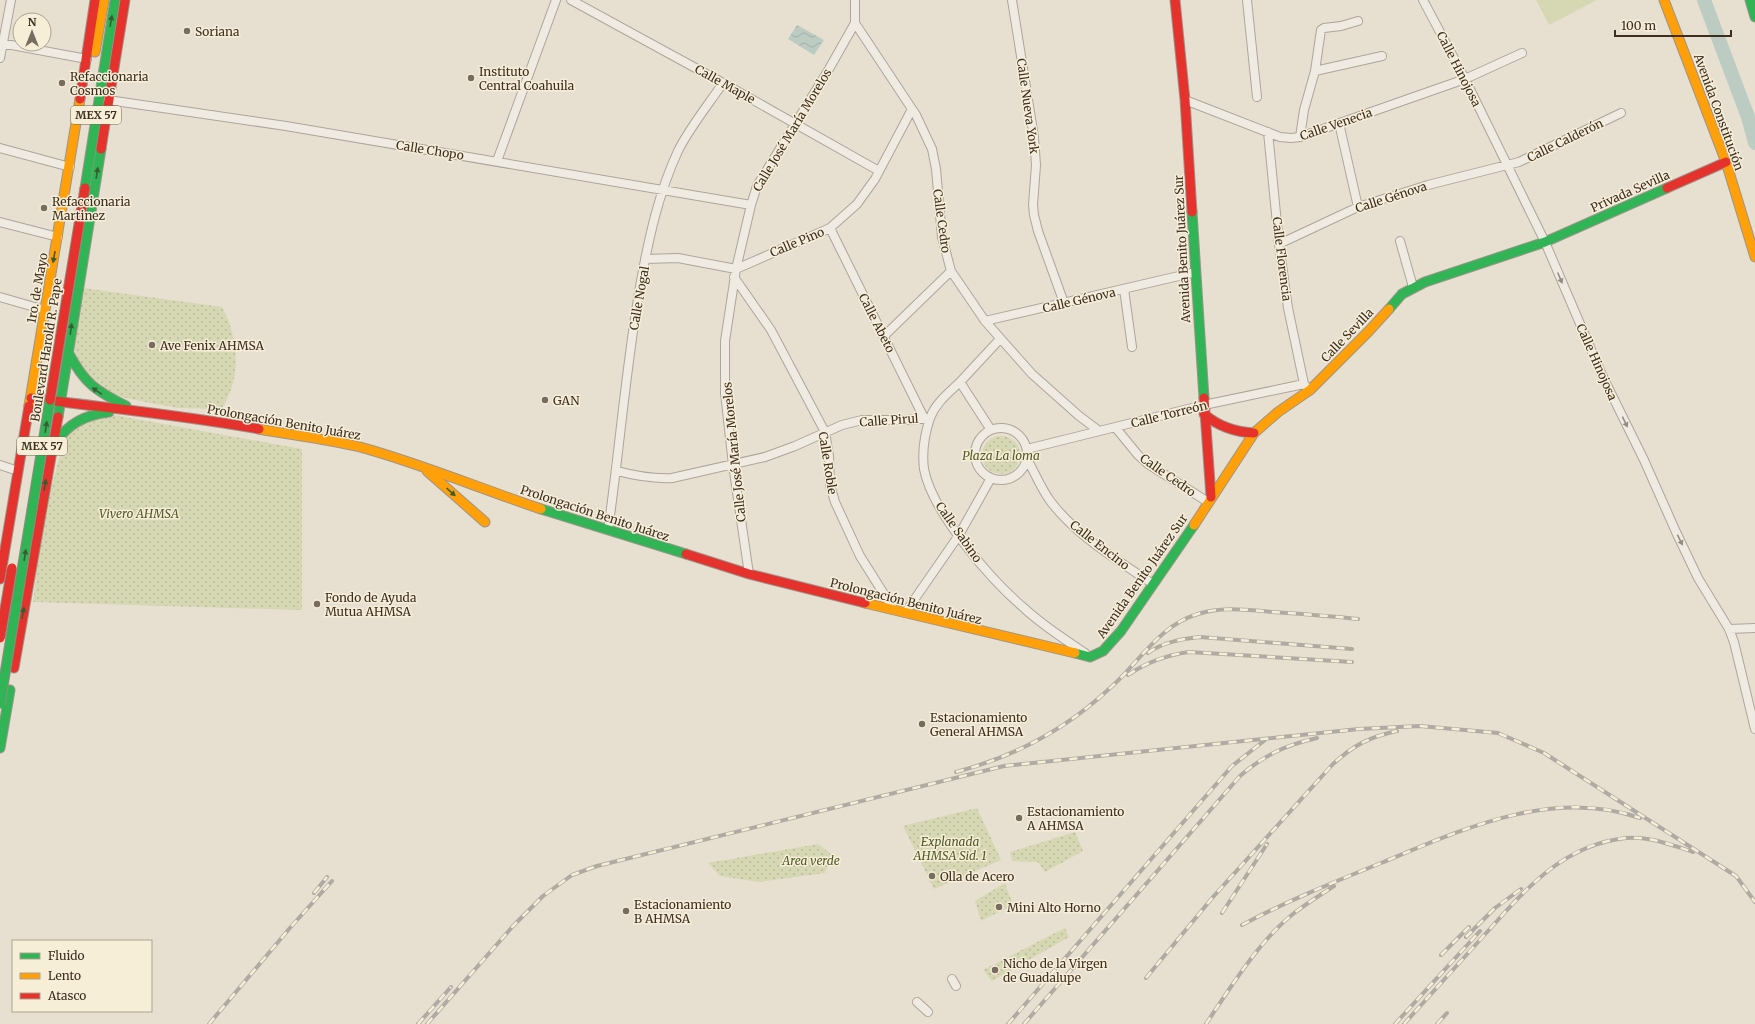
<svg xmlns="http://www.w3.org/2000/svg" width="1755" height="1024" font-family="Merriweather,serif">
	<style>
		.green { fill: url(#green-dots) }
		.pitch { fill: #d6d7b3 }
		.water { fill: url(#water-waves) }
		.lines { fill: none; stroke-linecap: round; stroke-linejoin: round }
		.river { stroke: #bcccc2; stroke-width: 14 }
		.street-casing { stroke: #ada599; stroke-width: 10 }
		.fast-casing { stroke: #9c958a; stroke-width: 11 }
		.slow-casing { stroke: #9c958a; stroke-width: 11 }
		.jam-casing { stroke: #9c958a; stroke-width: 11 }
		.street { stroke: #efebe3; stroke-width: 8 }
		.fast { stroke: #30b455; stroke-width: 9 }
		.slow { stroke: #ff9f0a; stroke-width: 9 }
		.jam { stroke: #e5322d; stroke-width: 9 }
		.rail-casing { stroke: #afaaa2; stroke-width: 4 }
		.rail { stroke: #f7eed8; stroke-width: 2.5; stroke-dasharray: 8; stroke-linecap: butt }
		.fast-bridge-casing { stroke: #928b80; stroke-width: 11; stroke-linecap: butt }
		.jam-bridge-casing { stroke: #928b80; stroke-width: 11; stroke-linecap: butt }
		.fast-bridge { stroke: #30b455; stroke-width: 9 }
		.jam-bridge { stroke: #e5322d; stroke-width: 9 }
		.oneway { fill: #385d33 }
		.oneway2 { fill: #968c82 }
		.poi-dot { fill: #786c5e; stroke: #f7eed8; stroke-width: 1.5 }
		.labels { text-anchor: middle; dominant-baseline: central; stroke-width: 3; stroke-linejoin: round; paint-order: stroke }
		.shield { fill: #f7eed8; stroke: #756857; stroke-width: 1 }
		.shield-label { font-size: 11px; font-weight: bold; fill: #3d2e20 }
		.poi-label { font-size: 12px; fill: #3d2e20; stroke: #f7eed8; text-anchor: start }
		.street-label { font-size: 12px; fill: #3d2e20; stroke: #f7eed8 }
		.park-label { font-size: 12px; font-style: italic; fill: #4d5a26; stroke: #f7eed8 }
	</style>
	<defs>
		<pattern id="green-dots" width="8" height="8" patternUnits="userSpaceOnUse"><rect width="8" height="8" fill="#d6d7b3"/><path d="M2 2h.1M6 6h.1" fill="none" stroke="#b9b99a" stroke-width="1.8" stroke-linecap="round"/></pattern>
		<pattern id="water-waves" width="16" height="10" patternUnits="userSpaceOnUse"><rect width="16" height="10" fill="#bcccc2"/><path d="M0 5q4-4 8 0t8 0" fill="none" stroke="#a2b0a6"/></pattern>
	</defs>
	<rect width="100%" height="100%" fill="#e7e0d1"/>
	<path class="green" d="M83,288L222,307C239,339 242,379 221,409L179,408L161,405L110,395L90,384L74,351Z
		M103,413L302,449V610L33,602L44,514L68,426Z
		M982 455a19 19 0 1 1 38 0a19 19 0 1 1-38 0Z
		M977,808L1001,860L934,889L903,826Z
		M1075,832L1083,851L1045,872L1038,862L1012,861L1010,852Z
		M818,844L831,854L825,873L759,882L720,876L708,863Z
		M1005,883L1013,905L981,921L975,901Z
		M1065,928L1069,937L992,981L983,970Z"/>
	<path class="pitch" d="M1536,0H1597L1549,25Z"/>
	<path class="water" d="M797,25L824,40L814,55L788,39Z"/>
	<g class="lines">
		<path class="river" d="M1704,0L1748,117L1755,143"/>
		<defs>
			<path id="street" d="M571,0L723,83L879,171
				M1012,0L1034,137L1036,165L1033,205L1034,215L1038,231L1064,303
				M1247,0L1257,97
				M1423,0L1465,79L1545,242L1602,375L1644,460L1676,532L1698,578L1729,629L1734,642L1755,729
				M855,23L916,115L932,149L936,169L942,237L951,271L985,321L1032,374L1078,415L1099,431
				M0,43L87,59
				M0,58L11,0
				M1315,71L1382,56
				M108,100L286,126L751,205
				M1185,100L1280,137L1291,138L1300,137L1465,79L1522,53
				M1339,123L1358,207
				M1268,132L1279,244L1288,308L1304,384
				M1300,137L1304,110L1315,71L1321,30L1324,28L1341,26L1358,21
				M0,148L70,167
				M497,161L556,0
				M0,222L58,237
				M830,228L924,418
				M1400,241L1413,287
				M1279,244L1358,207L1428,185L1519,162L1621,113
				M645,259L678,258L736,269L830,228L857,204L875,179L912,109
				M734,277L771,330L825,432L829,456L830,485L835,502L860,556L894,610
				M1124,289L1132,347
				M0,297L45,310
				M985,321L1196,272
				M884,336L951,271
				M1000,339C987,353 974,367 961,381C950,392 936,402 930,418C925,433 922,453 924,469C932,512 990,579 1024,608C1042,625 1064,639 1085,653
				M960,382L991,430
				M1115,427L1138,455L1148,464L1208,502
				M975 454a26 26 0 1 1 52 0a26 26 0 1 1-52 0Z
				M1027,449L1204,405L1304,384L1310,390
				M1027,459C1035,473 1041,489 1051,502C1077,536 1117,560 1153,584
				M0,465L18,471
				M617,471C636,476 653,479 672,478L765,457L795,446L842,425L862,420H907L930,418
				M608,530C620,447 626,364 641,281C649,237 659,192 678,151C690,127 708,105 723,83
				M749,574L733,465L725,393V341L736,269L751,205L757,186L829,69L855,23V0
				M905,613L959,535L991,478
				M1729,629L1755,628
				M952,979L956,986
				M917,1002L928,1012"/>
			<path id="fast" d="M1750,0L1755,17
				M85,188L115,0
				M1192,212L1204,398
				M1389,309L1402,294L1425,282L1545,242L1667,188
				M68,352C84,383 96,391 126,406
				M58,417L101,149
				M55,443C69,423 85,415 109,412
				M541,509L686,554
				M1075,653L1090,657L1103,651L1121,631L1194,525
				M0,748L10,690"/>
			<path id="slow" d="M1664,0L1726,162L1755,257
				M95,52L104,0
				M29,406L80,99
				M259,429C292,435 327,439 360,447C422,464 481,489 541,509
				M427,471L485,522
				M1194,525L1254,433L1278,412L1310,390L1368,332L1389,309
				M865,603L1075,653"/>
			<path id="jam" d="M1175,0L1185,100L1192,212
				M80,99L95,0
				M101,149L125,0
				M1667,188L1726,162
				M31,398C107,408 183,415 259,429
				M1204,398L1211,497
				M1204,414C1219,427 1235,432 1254,433
				M686,554L749,574L865,603
				M0,579L29,406
				M14,668L58,417"/>
		</defs>
		<use href="#street" class="street-casing"/>
		<use href="#fast" class="fast-casing"/>
		<use href="#slow" class="slow-casing"/>
		<use href="#jam" class="jam-casing"/>
		<use href="#street" class="street"/>
		<use href="#fast" class="fast"/>
		<use href="#slow" class="slow"/>
		<use href="#jam" class="jam"/>
		<defs>
			<path id="rail" d="M1148,653C1163,642 1182,639 1200,637L1352,649
				M1128,675C1147,662 1167,655 1189,652L1352,662
				M956,772C1013,757 1065,730 1109,689C1138,664 1159,625 1198,614C1223,606 1248,610 1273,612C1302,614 1330,616 1358,619
				M314,893L327,877
				M1222,913L1267,844
				M1242,925C1287,901 1334,882 1381,863C1461,830 1552,787 1640,818
				M1466,937L1495,908L1521,889
				M1441,955L1469,927
				M1146,978L1213,897L1333,764C1354,745 1369,737 1397,731
				M209,1024L289,929L332,881
				M418,1024L451,987
				M427,1024L513,926L543,896L572,875L597,866L1004,766L1359,729L1420,726L1498,733L1544,753L1736,876L1755,902
				M1008,1024L1232,766L1265,740
				M1024,1024L1240,776C1264,755 1286,745 1317,738
				M1206,1024C1230,988 1259,941 1293,914C1306,904 1320,895 1334,886
				M1395,1024L1480,931
				M1404,1024C1429,996 1454,969 1479,941C1521,895 1559,845 1626,838C1649,836 1672,845 1693,852
				M1437,1024L1447,1013"/>
		</defs>
		<use href="#rail" class="rail-casing"/>
		<use href="#rail" class="rail"/>
		<defs>
			<path id="fast-bridge" d="M0,704L50,400"/>
			<path id="jam-bridge" d="M50,400L85,188
				M0,638L12,568"/>
		</defs>
		<use href="#fast-bridge" class="fast-bridge-casing"/>
		<use href="#jam-bridge" class="jam-bridge-casing"/>
		<use href="#fast-bridge" class="fast-bridge"/>
		<use href="#jam-bridge" class="jam-bridge"/>
	</g>
	<defs><path id="oneway-solid" d="M-6-.8H1V-3.2L6.5 0L1 3.2V.8H-6Z"/></defs>
	<g class="oneway">
		<use href="#oneway-solid" transform="translate(111 21) rotate(-80)"/>
		<use href="#oneway-solid" transform="translate(97 173) rotate(-81)"/>
		<use href="#oneway-solid" transform="translate(54 257) rotate(100)"/>
		<use href="#oneway-solid" transform="translate(71 329) rotate(-82)"/>
		<use href="#oneway-solid" transform="translate(97 391) rotate(-146)"/>
		<use href="#oneway-solid" transform="translate(46 427) rotate(-81)"/>
		<use href="#oneway-solid" transform="translate(45 485) rotate(-80)"/>
		<use href="#oneway-solid" transform="translate(451 492) rotate(42)"/>
		<use href="#oneway-solid" transform="translate(25 555) rotate(-81)"/>
		<use href="#oneway-solid" transform="translate(23 613) rotate(-80)"/>
	</g>
	<g class="oneway2">
		<use href="#oneway-solid" transform="translate(1560 278) rotate(67)"/>
		<use href="#oneway-solid" transform="translate(1625 422) rotate(64)"/>
		<use href="#oneway-solid" transform="translate(1680 540) rotate(64)"/>
	</g>
	<g class="poi-dot">
		<circle cx="187" cy="31" r="4"/>
		<circle cx="471" cy="78" r="4"/>
		<circle cx="62" cy="83" r="4"/>
		<circle cx="44" cy="208" r="4"/>
		<circle cx="152" cy="345" r="4"/>
		<circle cx="545" cy="400" r="4"/>
		<circle cx="317" cy="604" r="4"/>
		<circle cx="922" cy="724" r="4"/>
		<circle cx="1019" cy="818" r="4"/>
		<circle cx="932" cy="876" r="4"/>
		<circle cx="999" cy="907" r="4"/>
		<circle cx="626" cy="911" r="4"/>
		<circle cx="995" cy="970" r="4"/>
	</g>
	<g class="labels">
		<g class="shield">
			<rect x="71" y="106" width="50" height="18" rx="3"/>
			<rect x="17" y="437" width="50" height="18" rx="3"/>
		</g>
		<g class="shield-label">
			<text x="96" y="115">MEX 57</text>
			<text x="42" y="446">MEX 57</text>
		</g>
		<g class="poi-label">
			<text x="195" y="31">Soriana</text>
			<text x="479" y="71">Instituto<tspan x="479" dy="14">Central Coahuila</tspan></text>
			<text x="70" y="76">Refaccionaria<tspan x="70" dy="14">Cosmos</tspan></text>
			<text x="52" y="201">Refaccionaria<tspan x="52" dy="14">Martinez</tspan></text>
			<text x="160" y="345">Ave Fenix AHMSA</text>
			<text x="553" y="400">GAN</text>
			<text x="325" y="597">Fondo de Ayuda<tspan x="325" dy="14">Mutua AHMSA</tspan></text>
			<text x="930" y="717">Estacionamiento<tspan x="930" dy="14">General AHMSA</tspan></text>
			<text x="1027" y="811">Estacionamiento<tspan x="1027" dy="14">A AHMSA</tspan></text>
			<text x="940" y="876">Olla de Acero</text>
			<text x="634" y="904">Estacionamiento<tspan x="634" dy="14">B AHMSA</tspan></text>
			<text x="1007" y="907">Mini Alto Horno</text>
			<text x="1003" y="963">Nicho de la Virgen<tspan x="1003" dy="14">de Guadalupe</tspan></text>
		</g>
		<g class="street-label">
			<text transform="translate(1459 69) rotate(63)">Calle Hinojosa</text>
			<text transform="translate(725 84) rotate(29)">Calle Maple</text>
			<text transform="translate(1028 106) rotate(82)">Calle Nueva York</text>
			<text transform="translate(1719 112) rotate(70)">Avenida Constitución</text>
			<text transform="translate(1336 124) rotate(-19)">Calle Venecia</text>
			<text transform="translate(792 130) rotate(-59)">Calle José María Morelos</text>
			<text transform="translate(1565 140) rotate(-26)">Calle Calderón</text>
			<text transform="translate(430 150) rotate(9)">Calle Chopo</text>
			<text transform="translate(1630 191) rotate(-24)">Privada Sevilla</text>
			<text transform="translate(1391 197) rotate(-18)">Calle Génova</text>
			<text transform="translate(942 221) rotate(82)">Calle Cedro</text>
			<text transform="translate(797 242) rotate(-23)">Calle Pino</text>
			<text transform="translate(1182 249) rotate(-93)">Avenida Benito Juárez Sur</text>
			<text transform="translate(1282 259) rotate(83)">Calle Florencia</text>
			<text transform="translate(37 288) rotate(-80)">1ro. de Mayo</text>
			<text transform="translate(639 298) rotate(-80)">Calle Nogal</text>
			<text transform="translate(1079 300) rotate(-13)">Calle Génova</text>
			<text transform="translate(877 323) rotate(63)">Calle Abeto</text>
			<text transform="translate(1347 335) rotate(-46)">Calle Sevilla</text>
			<text transform="translate(46 350) rotate(-81)">Boulevard Harold R. Pape</text>
			<text transform="translate(1597 362) rotate(66)">Calle Hinojosa</text>
			<text transform="translate(1169 414) rotate(-14)">Calle Torreón</text>
			<text transform="translate(889 420) rotate(-4)">Calle Pirul</text>
			<text transform="translate(284 422) rotate(10)">Prolongación Benito Juárez</text>
			<text transform="translate(734 452) rotate(-96)">Calle José María Morelos</text>
			<text transform="translate(828 463) rotate(81)">Calle Roble</text>
			<text transform="translate(1168 475) rotate(35)">Calle Cedro</text>
			<text transform="translate(595 513) rotate(18)">Prolongación Benito Juárez</text>
			<text transform="translate(959 532) rotate(55)">Calle Sabino</text>
			<text transform="translate(1100 545) rotate(38)">Calle Encino</text>
			<text transform="translate(1142 576) rotate(-55)">Avenida Benito Juárez Sur</text>
			<text transform="translate(906 601) rotate(14)">Prolongación Benito Juárez</text>
		</g>
		<g class="park-label">
			<text x="1001" y="455">Plaza La loma</text>
			<text x="139" y="513">Vivero AHMSA</text>
			<text x="950" y="841">Explanada<tspan x="950" dy="14">AHMSA Sid. 1</tspan></text>
			<text x="811" y="860">Area verde</text>
		</g>
	</g>
	<rect x="12" y="940" width="140" height="72" fill="#f7eed8" stroke="#ada18e"/>
	<rect x="20" y="953" width="20" height="6" fill="#30b455" stroke="#ada18e"/>
	<text x="48" y="960" font-size="12" fill="#3d2e20">Fluido</text>
	<rect x="20" y="973" width="20" height="6" fill="#ff9f0a" stroke="#ada18e"/>
	<text x="48" y="980" font-size="12" fill="#3d2e20">Lento</text>
	<rect x="20" y="993" width="20" height="6" fill="#e5322d" stroke="#ada18e"/>
	<text x="48" y="1000" font-size="12" fill="#3d2e20">Atasco</text>
	<g transform="translate(32 32)"><circle r="19" fill="#f7eed8" stroke="#ada18e"/>
	<path d="M0-3L7 15L0 10L-7 15Z" fill="#786c5e"/>
	<text y="-6" font-size="11" font-weight="bold" text-anchor="middle" fill="#3d2e20">N</text>
	</g>
	<path d="M1615 30v6h116v-6" fill="none" stroke="#3d2e20" stroke-width="2"/>
	<text x="1621" y="30" font-size="12" fill="#3d2e20" stroke="#f7eed8" stroke-width="3" paint-order="stroke">100 m</text>
</svg>
